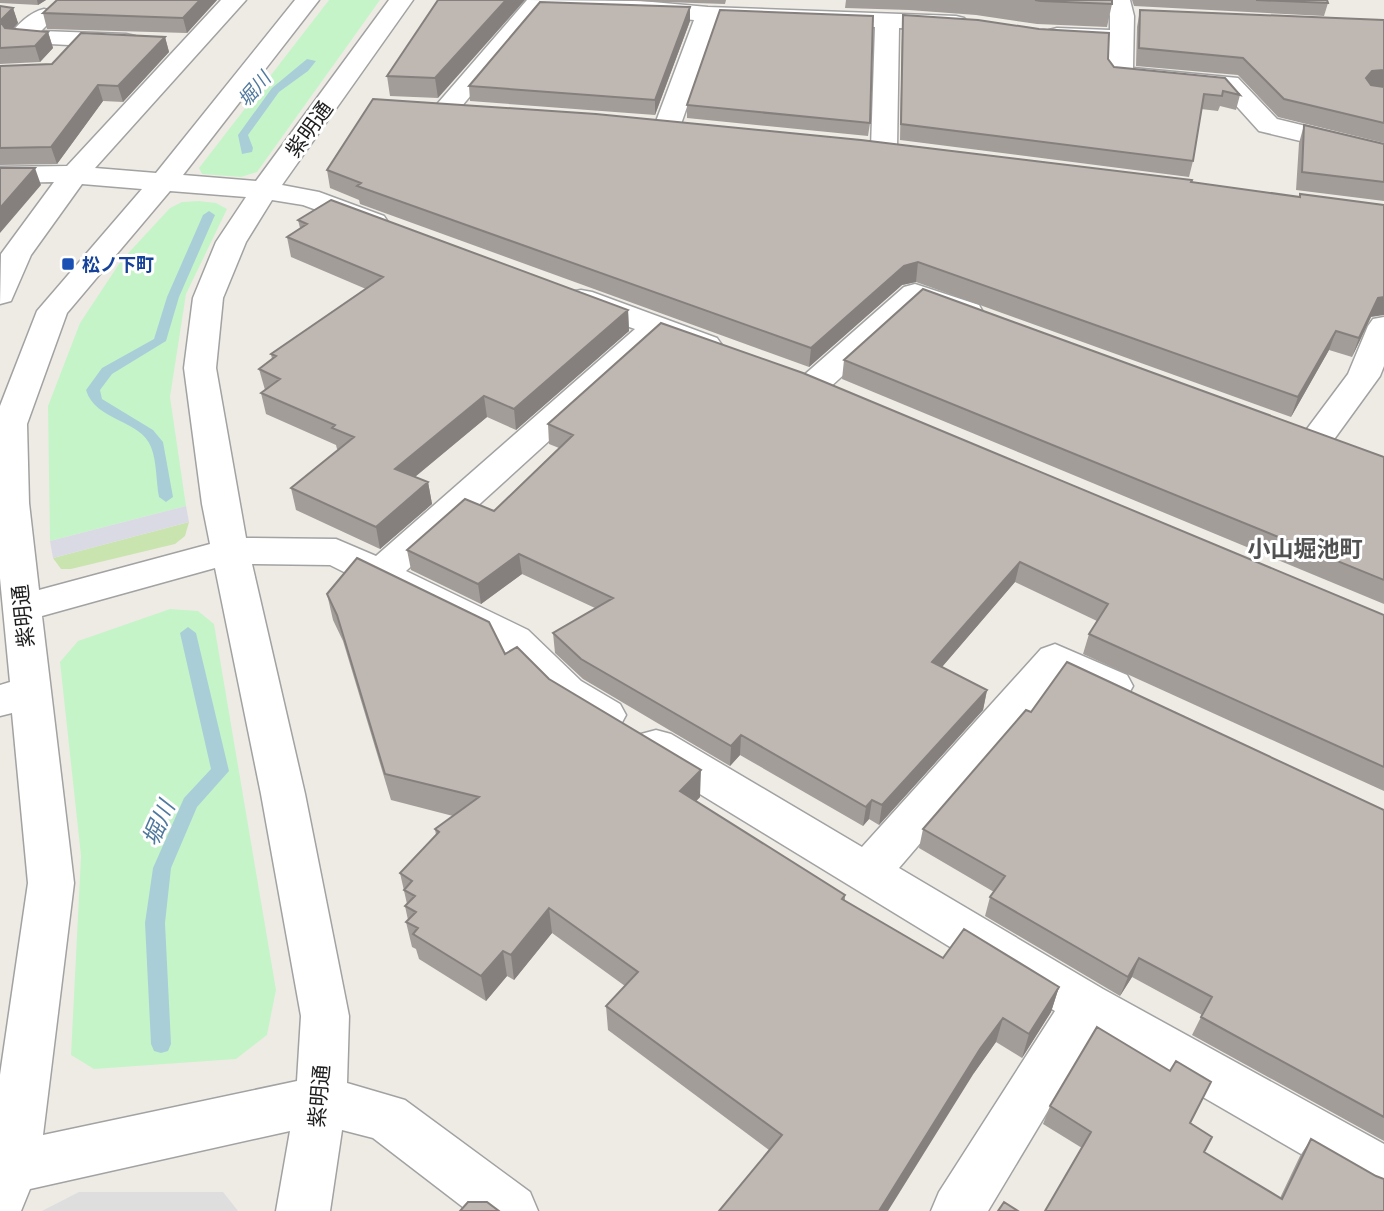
<svg xmlns="http://www.w3.org/2000/svg" width="1384" height="1211" font-family="'Public Sans','Noto Sans JP',sans-serif">
	<style>
		.grass { fill: #cae4b0 }
		.park { fill: #c6f4c9 }
		.parking { fill: #dedede }
		.plaza { fill: #dadae4 }
		.lines { fill: none; stroke-linecap: round; stroke-linejoin: round }
		.stream { fill: #aaced8; fill-rule: evenodd }
		.minor-casing { stroke: #a2a2a2; stroke-width: 3 }
		.minor { fill: #fff; fill-rule: evenodd }
		.wall { fill: #a39d99 }
		.shaded-wall { fill: #85807d }
		.building { fill: #beb7b2; stroke: #85807d; stroke-width: 2 }
		.transit-dot { fill: #1a4fb4; stroke: #fff; stroke-width: 2.5 }
		.labels { text-anchor: middle; dominant-baseline: central; stroke-width: 6; stroke-linejoin: round; paint-order: stroke }
		.far-transit-label { font-size: 18px; font-weight: bold; fill: #164399; stroke: #fff; text-anchor: start }
		.far-water-label { font-size: 19px; font-style: italic; fill: #50799e; stroke: #fff }
		.street-label { font-size: 21px; fill: #1e1e1e; stroke: #fff }
		.neighbourhood-label { font-size: 23px; font-weight: bold; fill: #515151; stroke: #fff }
		.water-label { font-size: 23px; font-style: italic; fill: #50799e; stroke: #fff }
	</style>
	<rect width="100%" height="100%" fill="#eeebe5"/>
	<path class="grass" d="M189,522L185,536L175,544L71,569H61L53,558Z"/>
	<path class="park" d="M329,0H380L257,172L241,177L202,174L199,168Z
		M199,201L216,203L227,209L186,294L170,397L186,506L50,541L48,406L80,323L121,261L170,208L182,202Z
		M170,609L198,611L214,624L276,990L267,1035L236,1059L94,1069L71,1055L81,856L60,662L78,641Z"/>
	<path class="parking" d="M79,1192H223L238,1211H42Z"/>
	<path class="plaza" d="M186,506L189,522L53,558L50,541Z"/>
	<g class="lines">
		<path class="stream" d="M307,59L316,61L308,71L279,92L248,135L253,148L252,152L242,154L238,135L272,88Z
			M209,211L215,215L179,297L166,341L112,374L100,390L102,399L153,430L163,442L173,497L166,502L159,497C156,482 157,462 151,447C141,420 95,421 86,390L102,368L154,339L167,297L203,215Z
			M188,627L196,633L229,771L197,807L171,868L165,923L171,1044L168,1051L161,1053L154,1051L151,1044L145,923L153,868L184,798L211,769L180,633Z"/>
		<defs>
			<path id="minor" d="M221,0H246L95,168L156,173L295,0H319L183,175L256,181L389,0H413L282,185L319,192L384,216L388,222L384,228L374,231L303,205L272,200L246,242L223,298L216,368L246,538L336,539L376,556L635,329L570,306L566,299L570,292L581,290L592,292L717,338L722,345L717,352L706,355L661,339L406,571L528,630L581,681L620,704L626,715L620,726L605,731L590,726L553,703L500,650L330,565L252,564L305,794L349,1016L347,1083L405,1100L530,1192L538,1211H468L373,1138L342,1130L330,1211H276L290,1131L30,1189L21,1211H0V1075L28,883L12,713L0,716V685L10,682L0,578V406L37,311L142,189L82,184L31,255L11,301L0,304L1,254L54,182L0,183V167L67,166ZM170,191L246,197L216,242L193,298L184,368L202,504L210,544L39,590L29,503L27,424L67,313ZM215,568L261,794L301,1016L297,1081L43,1135L74,883L42,616Z
				M527,0L641,1L708,7L956,16L964,18L968,23L964,28L956,30L899,28L897,148L893,154L884,156L875,154L871,148L875,27L717,21L681,124L677,130L668,132L659,130L655,124L694,20L641,15L540,13L456,113L447,116L438,113L434,108L438,103Z
				M1106,0H1130L1134,16L1133,68L1238,78L1277,119L1384,145V161L1259,131L1222,90L1111,79L1108,74L1109,45L1049,40L1045,35L1049,30L1057,28L1110,30V16Z
				M44,9L52,11L56,16L41,31L126,34L135,36L138,41L135,46L126,48L12,42L8,37C16,26 30,12 44,9Z
				M915,284L979,305L983,312L979,319L968,321L920,305L827,390L815,393L803,390L799,383L803,376L904,287Z
				M1384,317V366L1380,376L1327,449L1315,452L1303,449L1298,441L1348,374L1368,326L1373,319Z
				M1055,644L1127,675L1133,686L1127,697L1113,701L1061,679L899,868L1103,989L1384,1144V1199L1365,1191L1094,1034L988,1211H931L939,1192L1055,1011L641,758L635,746L641,734L656,730L671,734L862,847L1041,649Z"/>
		</defs>
		<use href="#minor" class="minor-casing"/>
		<use href="#minor" class="minor"/>
	</g>
	<path class="wall" d="M0,0H46L38,5L0,3Z
		M57,0H217L187,33L47,29L43,13Z
		M438,0V98L390,96L387,76Z
		M604,0H726L725,4Z
		M846,0H1112V4L1107,27L1037,24L976,15L909,10L845,8Z
		M1132,0H1327L1328,3L1324,16L1134,6Z
		M0,6L13,8L18,23L13,29L48,32L53,48L40,62L0,64Z
		M690,7V21L655,115L470,101L469,86Z
		M1140,10L1384,20V86L1382,87H1384V143L1278,117L1238,75L1136,66L1137,27Z
		M903,15L1108,59L1114,67L1240,95L1236,110L1220,106L1218,111L1201,109L1193,161L1189,177L900,140L902,30Z
		M165,37L169,52L123,102L103,101L57,164L0,165V66L52,64Z
		M687,105L870,123L868,136L687,118Z
		M1304,125L1384,144V201L1296,190L1299,143Z
		M327,170L1191,182L1299,197L1300,194L1371,317L1352,357L1329,350L1291,417L916,282L902,285L809,367L360,204L359,200L330,188Z
		M298,220L628,310L629,331L516,430L487,417L415,477L428,482L432,504L380,549L296,510L291,488L338,450L337,449L336,445L266,414L261,393L265,390L259,369L272,359L271,354L366,289L291,257L287,237L300,228Z
		M844,360L1384,457V604L842,379Z
		M548,424L1384,615V791L1083,654L1089,634L1097,621L1015,582L942,667L987,690L983,710L879,825L869,819L863,826L740,755L730,766L583,679L555,653L553,633L595,608L522,574L481,604L411,570L407,550L494,511L559,448L549,444Z
		M327,594L505,654L549,679L700,797L696,801L845,895V901L943,958L1059,987L1051,1012L1022,1058L996,1042L974,1073L769,1150L608,1030L606,1006L625,986L552,933L514,980L507,976L486,1001L419,959L416,949L412,947L406,922L408,920L405,906L407,904L400,873L436,835L435,829L453,816L391,800L343,641L333,620Z
		M1031,712L1384,810V1141L1192,1035L1202,1015L1132,977L1120,996L985,916L990,897L994,892L919,848L923,829Z
		M1050,1106L1190,1123L1204,1152L1280,1198L1300,1156L1311,1139L1376,1176L1384,1211H1045L1082,1148L1043,1124Z"/>
	<path class="shaded-wall" d="M37,0H46L38,5Z
		M200,0H217L187,33L183,18Z
		M506,0H525L438,98L435,78Z
		M690,7V21L655,115V100Z
		M13,8L18,23L5,37L0,21Z
		M48,32L53,48L40,62L35,46Z
		M165,37L169,52L123,102L118,86Z
		M1384,70V86L1366,89V78L1372,71Z
		M98,85L103,101L57,164L51,147Z
		M35,168L41,185L0,233V208Z
		M918,262L916,282L902,285L809,367L811,348L904,266Z
		M1384,297V315L1371,317L1352,357L1359,338L1378,298Z
		M628,310L629,331L516,430L514,409Z
		M1336,331L1329,350L1291,417L1298,397Z
		M484,396L487,417L399,490L395,469Z
		M428,482L432,504L380,549L376,527Z
		M519,554L522,574L481,604L478,584Z
		M1020,562L1015,582L929,682L932,662Z
		M987,690L983,710L879,825L882,805Z
		M741,735L740,755L730,766L731,746Z
		M701,770L700,797L681,817L680,791Z
		M872,800L869,819L863,826L866,807Z
		M549,908L552,933L514,980L511,955Z
		M503,951L507,976L486,1001L481,976Z
		M1139,958L1132,977L1120,996L1128,977Z
		M1059,987L1051,1012L1022,1058L1029,1034Z
		M1003,1018L996,1042L974,1073L888,1211H879L980,1049Z"/>
	<path class="building" d="M57,0H200L183,18L43,13Z
		M438,0H506L435,78L387,76Z
		M1035,0H1112V4L1041,1Z
		M1256,0H1327L1328,3Z
		M540,2L690,7L655,100L469,86Z
		M0,6L13,8L0,21L5,28L48,32L35,46L0,48Z
		M720,10L873,16L870,123L687,105Z
		M1140,10L1384,20V70L1372,71L1366,78L1371,85L1384,87V123L1284,99L1243,58L1139,48Z
		M903,15L978,20L1039,29L1109,33L1108,59L1114,67L1225,78L1240,95L1223,91L1222,96L1204,94L1193,161L901,124Z
		M81,33L165,37L118,86L98,85L51,147L0,148V66L52,64Z
		M373,99L596,114L861,140L1192,180L1191,182L1300,197V194L1384,205V297L1378,298L1359,338L1336,331L1298,397L918,262L904,266L811,348L357,186L361,183L327,170Z
		M1304,125L1384,144V182L1302,172Z
		M0,168H35L0,208Z
		M331,200L628,310L514,409L484,396L395,469L428,482L376,527L291,488L354,437L332,428L335,425L261,393L280,379L259,369L276,356L271,354L383,277L287,237L307,224L298,220Z
		M923,289L1384,457V580L844,360Z
		M661,323L803,373L1384,615V767L1089,634L1108,604L1020,562L932,662L987,690L882,805L872,800L866,807L741,735L731,746L581,659L553,633L613,598L519,554L478,584L407,550L465,499L494,511L573,435L548,424Z
		M357,558L489,622L505,654L517,647L549,679L701,770L680,791L845,895L842,899L943,958L964,929L1059,987L1029,1034L1003,1018L980,1049L879,1211H719L782,1135L606,1006L638,972L549,908L511,955L503,951L481,976L413,934L418,928L406,922L416,912L405,906L415,896L404,890L412,881L400,873L439,832L435,829L479,797L385,774L337,615L327,594Z
		M1067,662L1384,810V1117L1201,1017L1212,997L1139,958L1128,977L990,897L1005,876L923,829L1026,710L1031,712Z
		M1097,1027L1170,1071L1176,1061L1211,1082L1190,1123L1212,1137L1204,1152L1282,1199L1311,1139L1376,1176L1384,1179V1211H1045L1091,1132L1050,1106Z
		M468,1202H487L499,1211H460Z
		M1004,1202L1018,1211H998Z"/>
	<rect class="transit-dot" x="61" y="257" width="14" height="14" rx="3.5"/>
	<g class="labels">
		<g class="far-transit-label">
			<text x="82" y="264">松ノ下町</text>
		</g>
		<g class="far-water-label">
			<text transform="translate(254 89) rotate(-49)">堀川</text>
		</g>
		<g class="street-label">
			<text transform="translate(309 129) rotate(-54)">紫明通</text>
			<text transform="translate(23 616) rotate(-96)">紫明通</text>
			<text transform="translate(319 1096) rotate(-85)">紫明通</text>
		</g>
		<g class="neighbourhood-label">
			<text x="1305" y="548">小山堀池町</text>
		</g>
		<g class="water-label">
			<text transform="translate(158 823) rotate(-66)">堀川</text>
		</g>
	</g>
</svg>
